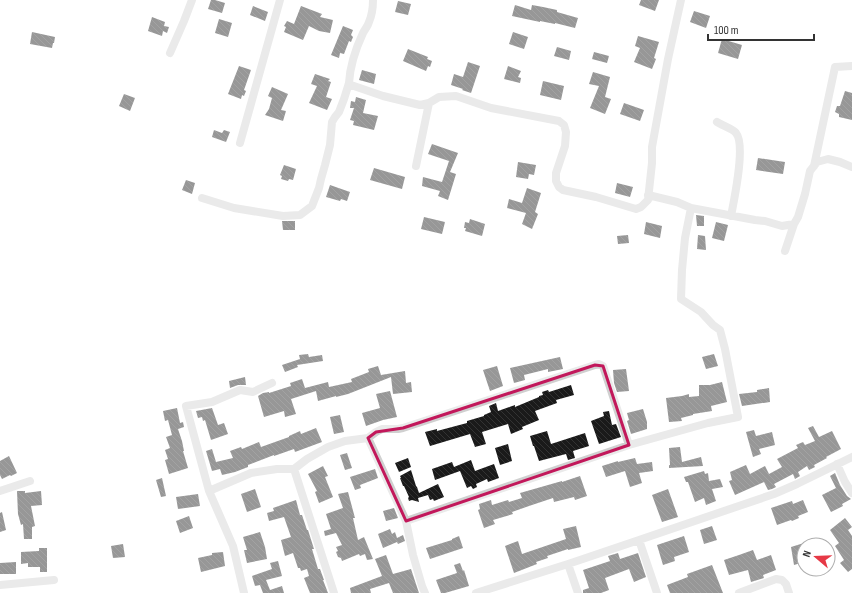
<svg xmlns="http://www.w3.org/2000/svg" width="852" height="593" font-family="'Sofia Sans Condensed',sans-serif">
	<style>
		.building { fill: url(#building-back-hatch) }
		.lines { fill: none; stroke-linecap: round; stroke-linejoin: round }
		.minor { stroke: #d0d0d0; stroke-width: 8 }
		.marked { fill: none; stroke: #c2185b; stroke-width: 3; stroke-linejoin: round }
	</style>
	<defs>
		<pattern id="building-back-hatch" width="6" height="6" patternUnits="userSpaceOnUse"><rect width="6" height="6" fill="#1a1a1a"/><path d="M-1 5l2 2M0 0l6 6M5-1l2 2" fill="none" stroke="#333"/></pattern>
	</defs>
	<rect width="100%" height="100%" fill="#fff"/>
	<path class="building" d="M211,0H215L225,3L222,13L208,9Z
		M641,0H659L655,11L639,5Z
		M398,1L411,4L408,15L395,12Z
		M515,5L531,10L532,5L543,7L557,10V12L578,18L575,28L555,23V24L540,21V22L512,16Z
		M253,6L268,12L265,21L250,15Z
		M301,6L322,14L320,17L333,20L330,33L319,31L309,26L303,40L284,32L286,27L284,26L287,21L294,24Z
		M694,11L710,16L706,28L690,22Z
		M152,17L165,22L164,26L169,27L167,33L163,31L162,36L148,31Z
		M219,19L232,23L228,37L215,33Z
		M343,26L353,30L351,35L353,37L351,42L349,41L344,54L340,53L339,58L331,55Z
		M32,32L55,37L54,43H53L52,48L30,44Z
		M513,32L528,37L524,49L509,44Z
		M638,36L659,42L654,58L656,59L652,69L634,62L640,48L635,46Z
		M722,39L742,45L738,59L718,53Z
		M557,47L571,51L569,60L554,56Z
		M408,49L428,57L427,59L432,61L430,67L428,66L426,71L403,61Z
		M594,52L609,56L607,63L592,59Z
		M468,62L480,66L471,93L462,90L463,89L451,85L454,74L463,77Z
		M239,66L251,70L244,90L246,91L244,96L242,95L241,99L228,94Z
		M508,66L521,71L518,77L521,78L520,83L504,79Z
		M362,70L376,74L374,84L359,80Z
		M593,72L610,77L605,97L611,99L605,114L590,108L599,86L589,84Z
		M315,74L330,79L328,81L331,82L326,97L332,99L327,110L309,103L317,86L311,84Z
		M543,81L564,86L561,100L540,95Z
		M272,87L288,94L281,110L286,111L283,121L265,115L269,109L272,98L268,96Z
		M845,91L852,93V120L839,117V114L835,112L837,106H840Z
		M124,94L135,98L130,111L119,106Z
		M356,97L366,100L363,113L378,116L374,130L353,125L354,121L350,120L354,108H350L351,101L355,102Z
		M624,103L644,110L640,121L620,114Z
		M214,130L222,133L224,130L230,132L226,142L212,137Z
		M432,144L458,153L450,172L456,174L448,200L438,196L440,191L422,186L423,177L442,182L449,161L428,154Z
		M758,158L785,162L783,174L756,170Z
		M518,162L536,165L534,175L529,174L528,179L516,177Z
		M284,165L296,169L293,180L289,179L288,181L281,179L282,176L280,175Z
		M374,168L405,177L402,189L370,180Z
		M186,180L195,183L192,194L182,190Z
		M617,183L633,187L630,197L615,193Z
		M330,185L350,192L347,201L341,199L340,201L326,197Z
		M527,188L541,193L535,212L538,214L532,229L522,224L526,213L507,208L509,199L522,203Z
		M696,215L704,216V226H697Z
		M424,217L445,222L442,234L421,229Z
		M470,219L485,224L482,236L465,231L466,228H464L465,222L469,223Z
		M282,221H295V230H283Z
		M646,222L662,226L660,238L644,234Z
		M716,222L728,225L724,241L712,238Z
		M628,235L629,243L618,244L617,236Z
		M698,235L705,236L706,250L697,249Z
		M308,354L309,357L322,355L323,361L297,365L298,367L285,372L282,365L300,359L299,355Z
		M714,354L718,366L706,369L702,357Z
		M560,357L563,369L548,372V369L524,375L525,380L514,383L510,368Z
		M378,366L381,375L405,371L406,383L411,382L412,392L393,394L391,377L348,394L336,397V396L318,401L316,391L291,399L296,414L285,417L284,411L264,417L258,396L263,393L269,392V393L291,386L290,383L302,379L305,388L328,382L329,387L352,382L351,379L369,372L368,369Z
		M497,366L503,386L490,391L483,370Z
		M626,369L629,391L617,392L614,383L613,370Z
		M245,377L246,385H238L230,388L229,381Z
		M722,382L727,402L711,406L712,411L693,414V415L681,418L682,421L669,422L666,398L682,396L689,394V397L699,396V385H710Z
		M571,385L574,395L556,400L557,403L535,411L539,420L522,427L523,429L511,434L508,424L482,432L486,444L475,447L470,434L430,446L425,432L437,429V431L467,423V421L484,416V415L491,412L489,406L496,403L498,411L515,405V407L539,397V396L543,395L542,392L548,390L549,392Z
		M769,388L770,402L742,406L739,394L757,392V390Z
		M390,391L397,417L383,420L366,426L362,413L380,408L376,394Z
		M177,408L180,423L183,422L184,427L178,429L182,441L184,451H183L188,468L169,474L165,460L168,459L165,450L170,448L166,437L172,435L168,420L165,421L163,411Z
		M212,408L218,425L224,423L228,434L211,440L205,420L203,421L202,417L198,418L196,411Z
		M643,409L647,422V429L631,434L627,421L629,420L627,413Z
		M609,411L612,425L616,424L621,437L599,444L591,421L604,416L603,412Z
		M340,415L344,432L334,434L330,417Z
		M813,426L819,437L832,431L841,449L826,457L827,458L814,465L815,467L809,470L807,466L798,472L800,476L795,479L793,474L774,484L776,487L772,489L768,490L764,482L735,495L729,481L732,480L730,472L746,465L750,474L765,466L769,474L782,467L777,459L798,448L796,445L803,442L805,445L815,441L808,428Z
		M316,428L322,442L295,452L294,449L274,456V455L248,465V467L235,472L222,475L220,469L212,471L206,451L212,449L216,462L233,458L230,451L241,447L242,449L259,442L261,447L289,437V436L300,431L301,434Z
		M754,430L756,436L772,432L775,445L759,449L761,454L753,457L746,432Z
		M547,431L551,444L585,433L589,446L573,451L575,458L568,460L566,454L539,461L534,446H533L530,436Z
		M508,444L512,461L500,465L495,448Z
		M680,447L682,462L701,457L703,466L669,468V465H670L669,448Z
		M347,453L352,468L345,470L340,455Z
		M9,456L17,473L11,476L10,475L2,479L0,475V461Z
		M408,458L411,467L399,472L395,463Z
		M635,458L637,464L652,462L653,471L639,473L642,483L630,487L625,471L606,477L602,466L618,461V462Z
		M471,460L475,471L494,464L499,478L488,482L487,479L476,484L477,487L473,489L471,486L467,488L460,471L435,480L432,469L452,462L454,467Z
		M323,466L328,476L325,477L333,497L319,503L315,492L317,491L308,474Z
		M375,469L378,478L360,485L361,488L355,490L350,477Z
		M411,470L416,486L417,487L419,493L438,484L444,497L434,501L433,499L430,500L428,495L418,498L419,502L412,500L409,501L408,498L409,497L404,486H403L400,478H401L400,476Z
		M704,471L705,474L708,473L709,481L720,479L723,487L712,489L716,501L706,505L704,498L695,502L688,482H686L684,477Z
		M835,473L840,485L847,496L851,499L842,504L843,506L831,512L822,495L836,488L830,476Z
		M580,476L587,496L575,500L574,497L554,502L553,498L529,506L512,512L513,514L493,520L495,524L484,528L478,510L480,509L479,504L491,500L492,505L508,500L509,502L522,498L520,493L562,481V482Z
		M162,478L166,496L161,497L156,480Z
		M255,489L261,507L247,512L241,494Z
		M668,489L678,517L662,522L652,495Z
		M17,491H25V493L41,491L42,505L31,506L35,526L32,527V539H24L23,524L21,525L18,514Z
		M348,492L355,518H353L358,540L364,537L373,559L367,560L365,554L360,556L359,554L342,561L341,558L338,557L336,552L338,551L336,547L342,545L336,533L325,536L324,531L331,529L326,514L343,508L338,494Z
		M198,494L200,506L178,509L176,497Z
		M296,500L300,515H302L307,530H308L314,549H312L318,569H320L324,580H323L328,593H310L304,578L309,576L307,569L301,571L300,568H298L293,553L285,556L281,540L291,537L284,517L269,521L267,513L274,511L273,508Z
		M803,500L808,512L798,516L799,518L792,521L791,520L777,525L771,508L792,501L793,504Z
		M394,508L398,518L386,521L383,511Z
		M2,512L6,530L0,532V513Z
		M189,516L193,528L180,533L176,521Z
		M845,518L852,527L848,530L852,536V569L848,572L840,563L844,560L835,546L839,543L830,530Z
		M576,526L581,547L568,550V549L547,556L548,558L536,562L537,564L514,573L505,546L518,541L522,554L566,539L563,529Z
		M712,526L717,540L704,544L700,530Z
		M390,529L392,534L395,532L397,538L403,535L405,541L398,544L397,542L383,548L378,534Z
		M260,532L265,547L267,559L247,563L244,550H247L243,537Z
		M459,536L463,548L430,559L426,548L452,540V539Z
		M684,536L689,552L674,557L675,561L663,565L657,545Z
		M804,543V562L794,565L791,547Z
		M123,544L125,557L113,558L111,546Z
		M39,548H47V572H40V567H28V563L21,564V552L39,551Z
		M753,550L757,560L771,555L776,570L763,575L764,578L751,582L748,570L729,575L724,560L739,555Z
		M223,552L225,566L201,572L198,558L212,555V553Z
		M618,553L620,559L638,553L646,577L634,582L629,569L605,578L609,590L601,593H583V590L589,588L583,570L610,561L608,556Z
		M386,555L393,574L411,569L419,593H393L389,583L370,589L371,593H351L350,588L382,576L375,559Z
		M278,561L282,576L266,580L270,590L282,586L284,593H263L260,585L255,586L252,576L272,569L270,563Z
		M16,562V574H0V563Z
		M460,563L463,571L464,570L469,586L445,593H441L436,580L457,573L454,565Z
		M712,565L723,593H670L667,585L688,577L687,574Z"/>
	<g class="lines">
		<path class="minor" d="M373,0C373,8 372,15 369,22C368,26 365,29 363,33C356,48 350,66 349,83L351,85L383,96L420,105L429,103L439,97L456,96L491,108L559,121L564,125L566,132L565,146L556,173V181L559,187L563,190L596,197L636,209L641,207L648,200L652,163V147L668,59L681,0
			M170,53L184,21L192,0
			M717,122C721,125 733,129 736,133C746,145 734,200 731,216
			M240,143L280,0
			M416,166L429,103
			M814,166L835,67L852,66
			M202,198L234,208L283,216L300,215L312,206L319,188L321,179L325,165L330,145L332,122L335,117L339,112L344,99L349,83
			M691,208L755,220L765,221L782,226L794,224L798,217L805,194L810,171L817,162L828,159L840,162L852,167
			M785,251L794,224
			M368,438L406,521L413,555L422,586L425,593
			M837,464L845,482L852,493
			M294,469L334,593
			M0,491L30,481
			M209,491L186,406L212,402L240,390L253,392L272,383
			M406,521L629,445L708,423L738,417L725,349L720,330L713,325L701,312L681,299L682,270L685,238L691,208L677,202L648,195
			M639,540L774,494L797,484L852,457
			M568,564L578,593
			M0,585L54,580
			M244,593L233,546L209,491L251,473L277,469H294L307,459L328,447L345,441L368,438L376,432L382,429H398L403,428L595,365L599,364L603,366L629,445
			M476,593L568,564L639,540L657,593
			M739,593L776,579L782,580L786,584L789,593"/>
	</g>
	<path d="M0 0H852V593H0ZM595,365L603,366L629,445L406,521L368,438L376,432L403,428Z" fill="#fff" fill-opacity=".55" fill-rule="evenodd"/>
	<path class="marked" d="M595,365L603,366L629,445L406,521L368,438L376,432L403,428Z"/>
	<g transform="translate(816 557) rotate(289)"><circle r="19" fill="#ffffff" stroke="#adadad"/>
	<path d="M0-3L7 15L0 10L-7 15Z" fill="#e63946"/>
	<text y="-6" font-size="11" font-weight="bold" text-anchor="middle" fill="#333333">N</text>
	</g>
	<path d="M708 34v6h106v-6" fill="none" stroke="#333333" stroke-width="2"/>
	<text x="714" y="34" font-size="12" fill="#333333" stroke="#ffffff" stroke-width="3" paint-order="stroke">100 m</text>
</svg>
